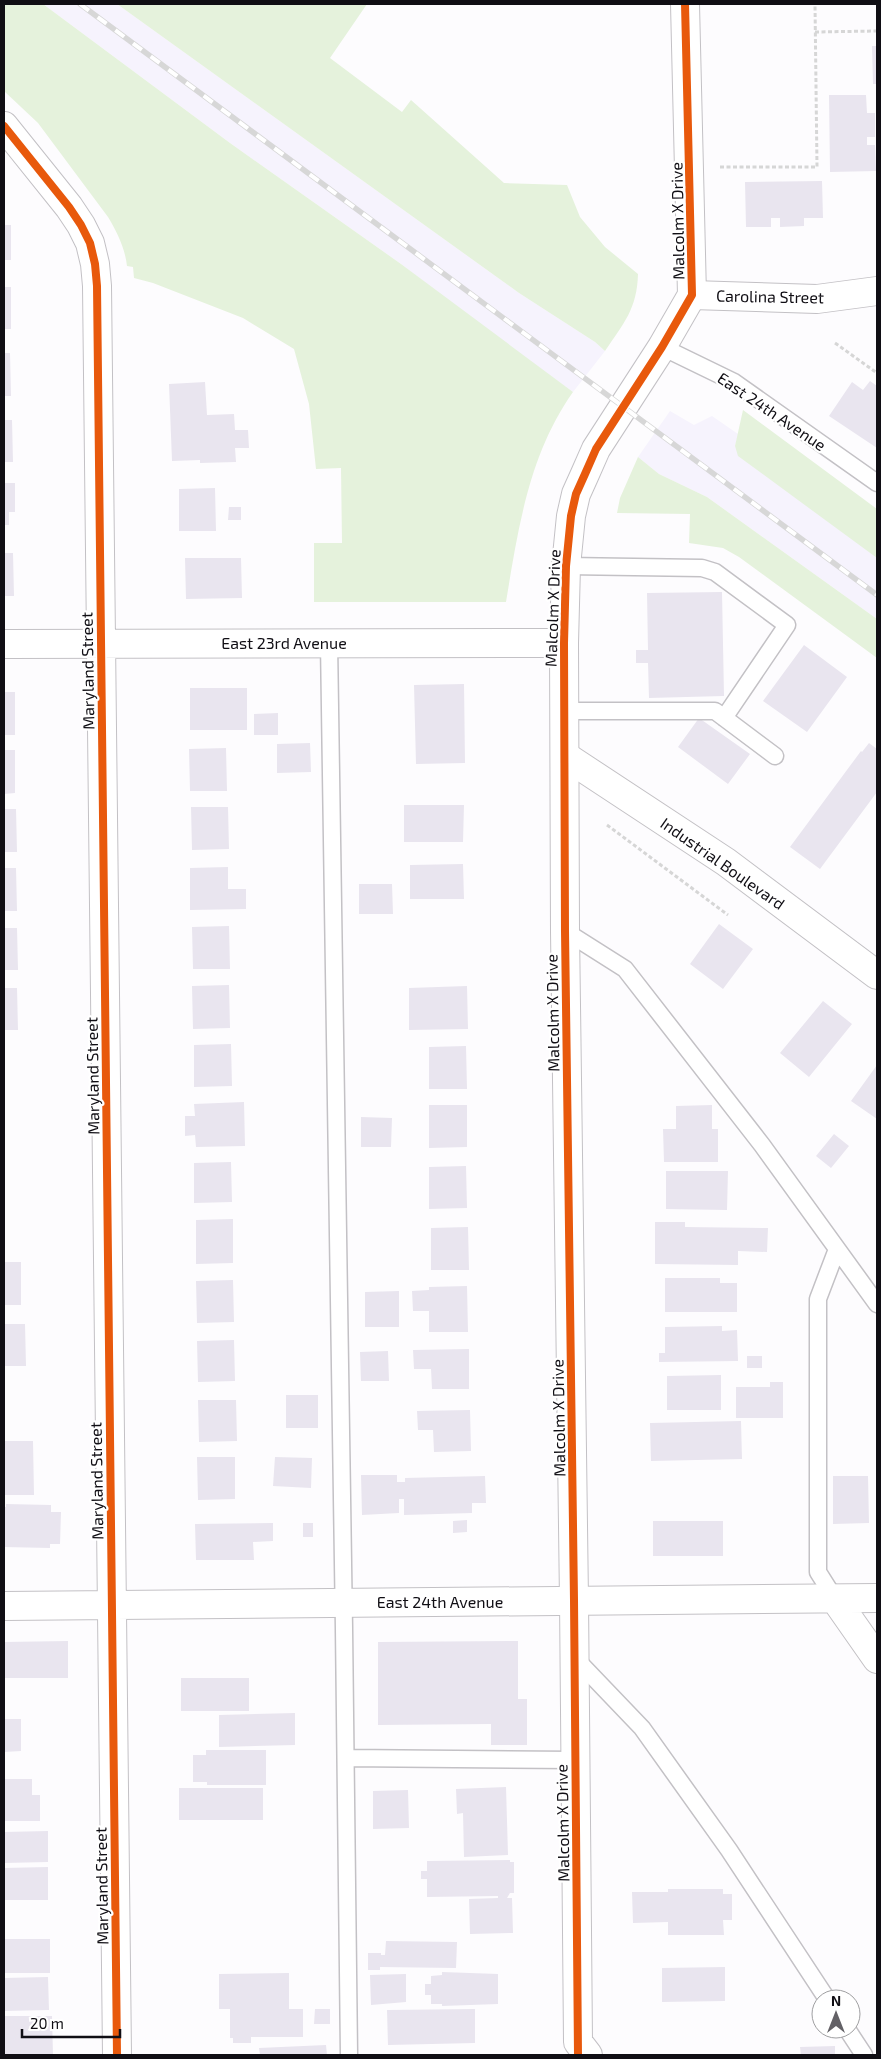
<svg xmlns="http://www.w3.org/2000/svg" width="881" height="2059" font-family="'Exo 2',sans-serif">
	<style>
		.built { fill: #f6f3fd }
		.green { fill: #e5f2dc }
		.building { fill: #e9e5ef }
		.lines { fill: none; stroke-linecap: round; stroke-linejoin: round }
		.service-casing { stroke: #c3c1c5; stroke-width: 19 }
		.minor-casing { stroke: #c3c1c5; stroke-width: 30 }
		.tertiary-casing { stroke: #c3c1c5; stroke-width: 30 }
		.path { stroke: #d6d6d6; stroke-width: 3; stroke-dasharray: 4 2.5; stroke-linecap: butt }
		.service { stroke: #fff; stroke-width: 16 }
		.minor { stroke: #fff; stroke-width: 28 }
		.tertiary { stroke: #fff; stroke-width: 28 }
		.rail-casing { stroke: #d7d7d7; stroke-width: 5.5 }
		.rail { stroke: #fff; stroke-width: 4; stroke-dasharray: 11; stroke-linecap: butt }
		.cycleway-casing { stroke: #fff; stroke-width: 11 }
		.cycleway { stroke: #e8590c; stroke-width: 8 }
		.labels { text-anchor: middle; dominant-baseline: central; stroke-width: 4.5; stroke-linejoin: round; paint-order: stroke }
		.street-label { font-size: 16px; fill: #100e14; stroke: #fff }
	</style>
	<rect width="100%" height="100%" fill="#fdfcfe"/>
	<path class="built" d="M43,4H117L519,293L595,342L605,351L573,392L495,336L401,264L230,143Z
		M670,411L694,425L712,416L738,434L735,446L877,558V619L707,497L659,474L638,457Z"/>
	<path class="green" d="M4,4H43L230,143L401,264L573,392C529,454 518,529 506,602H314V543H342L341,468L316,469L309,404L294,349L243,318L153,283L134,278L133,267L127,266C125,248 117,232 108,217L38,123L4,91Z
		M117,4H367L330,58L402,112L411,100L504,183L567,185L580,217L605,247L638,274C637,309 624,323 605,351L595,342L519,293Z
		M743,410L877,509V558L738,456L735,446Z
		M638,457L659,474L707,497L877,619V658L739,557L723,548L689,543L690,514L617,513L620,498Z"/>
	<path class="building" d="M872,46H877V84H873Z
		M829,95H866L867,113H875V137H867V145H875L876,171L830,172Z
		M822,181L823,218H804V226L780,227V218H771V227H746L745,182Z
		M4,225H11V260H4Z
		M4,287H11V329H4Z
		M4,353H10L11,396H4Z
		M870,381L877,386V448L829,416L852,382L863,390Z
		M205,382L207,415L234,414L235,430H248L249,448H235L236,462L200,463V460L172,461L169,384Z
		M4,420H12L13,462H4Z
		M4,483H15V512H9V525H4Z
		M215,488L216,531H179V489Z
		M229,507H241V520H228Z
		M4,553H13L14,596H4Z
		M185,558H241L242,598L186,599Z
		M722,592L724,696L649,698L648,663H636V650H648L647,593Z
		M804,645L847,677L807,732L763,701Z
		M464,684L465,763L416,764L414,685Z
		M190,688H247V730H190Z
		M4,692H15V735H4Z
		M278,713V735H254V714Z
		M699,718L750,754L728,784L678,747Z
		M310,743L311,772L277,773V744Z
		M869,743L877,749V792L820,869L790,847L861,751L862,752Z
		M226,748L227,791H190L189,749Z
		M4,750H15V793L4,794Z
		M404,805H464L463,842H404Z
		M191,807H228L229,849L192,850Z
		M4,809H16L17,852H4Z
		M463,864L464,899H410V865Z
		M228,867V889H246V909L190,910V868Z
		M4,868H16L17,911H4Z
		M359,884H392L393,914H359Z
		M719,924L753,949L723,989L690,964Z
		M229,926L230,969H193L192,927Z
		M4,928H17L18,970H4Z
		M229,985L230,1028L193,1029L192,986Z
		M467,986L468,1029L409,1030V988Z
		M4,988H17L18,1030H4Z
		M823,1001L852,1024L809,1077L780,1053Z
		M231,1044L232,1086L194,1087V1045Z
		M466,1046L467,1089H429V1047Z
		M877,1065V1119L851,1101Z
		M244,1102L245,1146L196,1147L195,1135L185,1136V1116H195L194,1104Z
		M429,1105H467V1147L429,1148Z
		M712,1105V1129H718V1162H664L663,1129H676V1106Z
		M361,1117L392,1118L391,1147H361Z
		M834,1134L849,1146L831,1168L816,1156Z
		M231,1162L232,1202L194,1203V1163Z
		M466,1166L467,1208L429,1209V1167Z
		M666,1171H728L727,1210L666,1209Z
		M233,1219V1263L196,1264V1220Z
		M655,1222H685V1227L768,1228L767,1252L738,1251V1265L655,1264Z
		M468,1227L469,1270H431V1228Z
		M4,1262H21V1305H4Z
		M665,1278H720V1283H737V1312H665Z
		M233,1280L234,1322L197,1323L196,1281Z
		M467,1286L468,1332H429V1311H413L412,1291L429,1290V1287Z
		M399,1291V1327H365V1292Z
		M4,1324H25L26,1366H4Z
		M722,1326V1331L737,1330L738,1361L659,1362V1353H665V1327Z
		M234,1340L235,1381L198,1382L197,1341Z
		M469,1349V1389H432L431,1369H414L413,1350Z
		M388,1351L389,1381H361L360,1352Z
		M747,1356H762V1368H747Z
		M721,1375V1410H667V1376Z
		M770,1382H783V1418H736V1387H770Z
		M286,1395H318V1428H286Z
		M198,1400H236L237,1441L199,1442Z
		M470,1410L471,1451L434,1452L433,1430H418L417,1411Z
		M741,1421L742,1459L651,1461L650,1423Z
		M4,1441H33L34,1495H4Z
		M197,1457H235V1499L198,1500Z
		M275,1457L312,1458L311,1488L273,1486Z
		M361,1475H397V1482H405V1478L485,1476L486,1503H472V1513L404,1515V1499H399V1513L362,1515Z
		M833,1476H868L869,1523L833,1524Z
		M6,1504L51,1505V1512H61L60,1544H50V1548L4,1547V1507H6Z
		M467,1520V1532L453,1533V1521Z
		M653,1521H723V1556H653Z
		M273,1523V1541L253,1542L254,1560H196L195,1524Z
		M303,1523H313V1537H303Z
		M68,1641V1678H4V1642Z
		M518,1641V1699H527V1745H491V1724L378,1725V1642Z
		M181,1678H249V1711H181Z
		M295,1713V1745L219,1747V1715Z
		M4,1719H21V1751L4,1752Z
		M206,1750H266V1785H207V1782H193V1755H206Z
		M4,1779H32V1795H40V1821H4Z
		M506,1787L508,1855L464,1857L463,1813L457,1814L456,1789Z
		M179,1788H263V1820H179Z
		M408,1790L409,1828L373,1829V1791Z
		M48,1831V1862L4,1863V1832Z
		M510,1860V1862H514V1893H510L507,1898H512L513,1933L470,1934L469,1899L498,1898V1896L427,1897V1879H421V1871H427V1861Z
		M48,1867V1900H4V1868Z
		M668,1889H723V1894H732V1920H723L724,1935H668V1922L633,1923L632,1892H668Z
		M4,1939H50V1973H4Z
		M386,1941L457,1942L456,1968L380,1967V1970H368V1953H381V1955H385Z
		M725,1967V2001L662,2002V1968Z
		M442,1972L498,1974V2004L442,2006V2004H431V1995H425V1984H431V1976L442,1975Z
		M289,1973V2009H303V2037H251V2043H233V2038H230V2009H219V1974Z
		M406,1974V2002L371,2005L370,1975Z
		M48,1977L49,2010L4,2011V1978Z
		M315,2009H330V2024H314Z
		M475,2009V2043L388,2045L387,2010Z
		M4,2016H52L53,2055H5Z
		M326,2045L327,2055H260L259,2048Z
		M835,2046V2055H801L800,2047Z"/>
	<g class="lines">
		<defs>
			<path id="service" d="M662,347L734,382L877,483
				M566,566L702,568L715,572L787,625L724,718
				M329,642L344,1629L349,2055
				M564,711H715L775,756
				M565,931L625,969L762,1145L877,1304
				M835,1599L818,1572V1299L837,1249
				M574,1657L642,1728L729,1850L827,1999
				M346,1758L575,1760
				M847,2029L864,2055"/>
			<path id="minor" d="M4,126L69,207L81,225L90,243L95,264L97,286L117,2055
				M692,295L817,299L877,291
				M4,644L564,643
				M565,756L726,862L877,975
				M835,1599L877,1659
				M4,1606L877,1598"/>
			<path id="tertiary" d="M588,2055L578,2042L574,1600L565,931L564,643L566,566L571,516L576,494L585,474L596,449L662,347L692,295L685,4"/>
		</defs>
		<use href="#service" class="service-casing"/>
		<use href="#minor" class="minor-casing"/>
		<use href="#tertiary" class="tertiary-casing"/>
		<path class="path" d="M815,32L877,31
			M720,167H817L815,4
			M835,343L877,373
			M607,825L728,915"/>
		<use href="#service" class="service"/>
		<use href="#minor" class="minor"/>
		<use href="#tertiary" class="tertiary"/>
		<defs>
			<path id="rail" d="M80,4L877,595"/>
		</defs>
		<use href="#rail" class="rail-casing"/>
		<use href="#rail" class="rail"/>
		<defs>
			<path id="cycleway" d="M4,126L69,207L81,225L90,243L95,264L97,286L117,2055
				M578,2055L574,1600L565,931L564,643L566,566L571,516L576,494L585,474L596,449L662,347L692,295L685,4"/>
		</defs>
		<use href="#cycleway" class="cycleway-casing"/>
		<use href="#cycleway" class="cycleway"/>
	</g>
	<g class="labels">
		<g class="street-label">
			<text transform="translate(677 221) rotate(-91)">Malcolm X Drive</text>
			<text transform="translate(770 296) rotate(1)">Carolina Street</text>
			<text transform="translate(772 411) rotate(34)">East 24th Avenue</text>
			<text transform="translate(552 608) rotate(-88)">Malcolm X Drive</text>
			<text x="284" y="642">East 23rd Avenue</text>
			<text transform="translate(87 671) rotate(-91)">Maryland Street</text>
			<text transform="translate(723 863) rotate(35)">Industrial Boulevard</text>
			<text transform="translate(552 1013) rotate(-91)">Malcolm X Drive</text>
			<text transform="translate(92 1076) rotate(-91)">Maryland Street</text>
			<text transform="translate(558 1418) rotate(-91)">Malcolm X Drive</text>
			<text transform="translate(96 1481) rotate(-91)">Maryland Street</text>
			<text x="440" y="1601">East 24th Avenue</text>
			<text transform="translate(562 1823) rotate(-91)">Malcolm X Drive</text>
			<text transform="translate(101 1886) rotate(-91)">Maryland Street</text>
		</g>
	</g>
	<rect width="881" height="2059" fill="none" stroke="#100e14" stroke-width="10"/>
	<g transform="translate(836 2014)"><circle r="24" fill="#ffffff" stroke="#9f9fa1"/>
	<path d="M0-4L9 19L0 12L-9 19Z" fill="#636166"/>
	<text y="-8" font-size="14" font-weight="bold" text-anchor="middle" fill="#100e14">N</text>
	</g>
	<path d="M22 2029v8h98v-8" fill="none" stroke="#100e14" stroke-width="2.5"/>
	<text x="30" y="2029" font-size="15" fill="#100e14" stroke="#ffffff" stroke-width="4" paint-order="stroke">20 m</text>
</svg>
